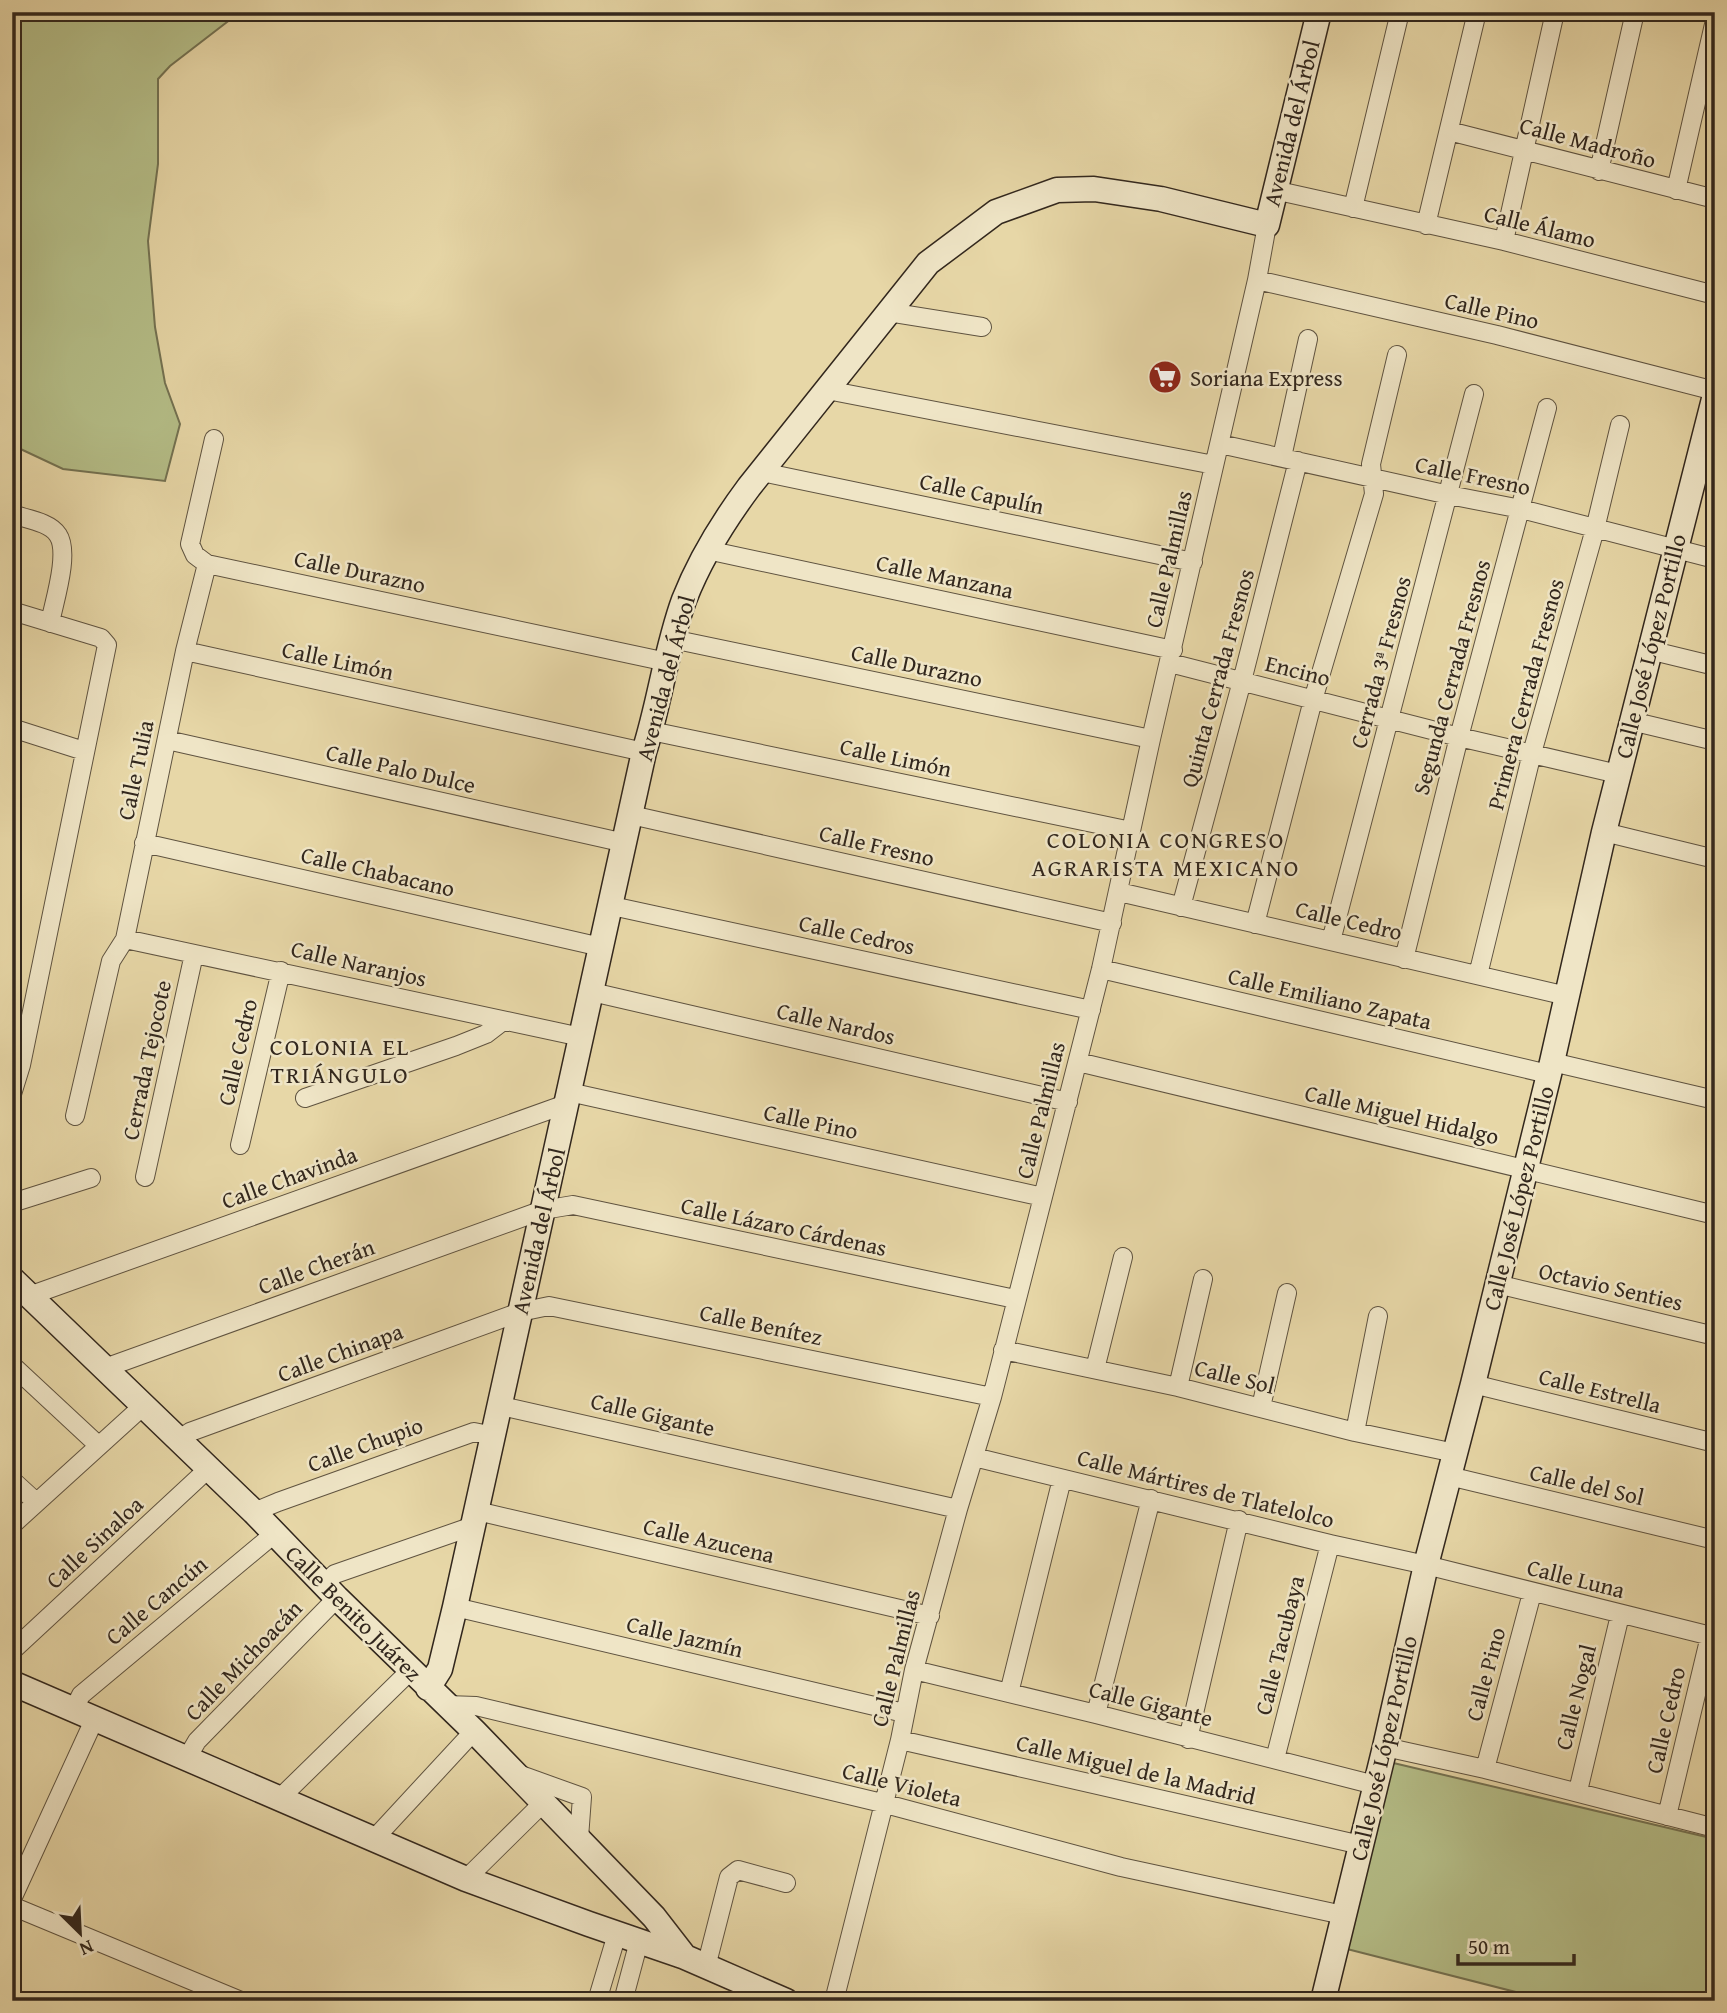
<svg xmlns="http://www.w3.org/2000/svg" width="1727" height="2013" font-family="'Gentium Book Plus',serif">
	<style>
		.green { fill: #b5be88; stroke: #747252; stroke-width: 2 }
		.lines { fill: none; stroke-linecap: round; stroke-linejoin: round }
		.street-casing { stroke: #5f5340; stroke-width: 20 }
		.secondary-casing { stroke: #32271d; stroke-width: 27 }
		.street { stroke: #efe5c6; stroke-width: 18 }
		.secondary { stroke: #efe5c6; stroke-width: 24 }
		.labels { text-anchor: middle; dominant-baseline: central; stroke-width: 5; stroke-linejoin: round; paint-order: stroke }
		.street-label { font-size: 23px; fill: #32271d; stroke: #efe5c6 }
		.poi-label { font-size: 23px; fill: #32271d; stroke: #efe5c6; text-anchor: start }
		.neighbourhood-label { font-size: 24px; letter-spacing: 2px; fill: #32271d; stroke: #efe5c6 }
	</style>
	<rect width="100%" height="100%" fill="#e7d7a7"/>
	<filter id="stains"><feTurbulence type="fractalNoise" baseFrequency=".00286" numOctaves="4"/><feColorMatrix values="0 0 0 0 .2 0 0 0 0 .09 0 0 0 0 .02 0 0 0 .5 -.17"/></filter>
	<radialGradient id="worn" r=".72"><stop offset=".6" stop-color="#630" stop-opacity="0"/><stop offset="1" stop-color="#630" stop-opacity=".3"/></radialGradient>
	<path class="green" d="M12,12H240L170,66L158,79V164L148,241L155,327L165,383L180,424L165,481L63,469L12,445Z
		M1385,1761L1715,1839V2001H1551L1347,1949Z"/>
	<g class="lines">
		<defs>
			<path id="street" d="M1449,131L1715,199
				M1599,171L1635,12
				M1274,190L1504,241L1715,295
				M1676,190L1715,20
				M1353,208L1400,12
				M1426,225L1477,12
				M1504,241L1555,12
				M1257,280L1497,335L1715,391
				M888,312L982,327
				M827,390L1214,465
				M1220,444L1449,495L1521,509L1715,559
				M1282,457L1308,339
				M762,472L1193,562
				M12,514C26,519 50,522 58,535C70,553 54,602 50,623
				M707,550L1173,650
				M207,564L667,662
				M12,611L101,638L107,645L21,1065L12,1094
				M672,639L1151,739
				M1649,650L1715,666
				M185,651L644,752
				M1170,663L1459,737L1618,774
				M1631,721L1715,741
				M12,728L84,751
				M651,731L1131,831
				M167,740L625,843
				M631,815L1112,923
				M1604,832L1715,859
				M144,843L601,947
				M1119,892L1567,996
				M612,906L1091,1010
				M1181,907L1242,681L1298,461
				M1255,924L1313,700L1374,494L1371,464L1397,355
				M125,939L581,1037
				M1331,941L1474,394
				M1404,959L1459,737L1547,408
				M1101,969L1548,1074
				M1478,975L1532,753L1595,529L1620,425
				M592,992L1068,1102
				M1078,1062L1715,1215
				M1552,1062L1715,1100
				M569,1092L1043,1197
				M305,1098L456,1046L486,1034L503,1021
				M75,1116L111,961L125,939L185,651L207,564L195,555L190,544L214,439
				M240,1145L281,971
				M145,1177L194,954
				M12,1203L91,1178
				M1497,1284L1715,1336
				M29,1296L566,1104
				M1003,1350L1178,1387L1355,1432L1455,1453
				M12,1365L98,1445
				M105,1368L543,1210L573,1205L1015,1299
				M1095,1369L1123,1257
				M1473,1384L1715,1443
				M1178,1387L1203,1279
				M501,1406L958,1509
				M1261,1407L1287,1293
				M1355,1432L1378,1316
				M178,1440L190,1432L520,1312L549,1306L992,1397
				M974,1457L1330,1544L1426,1565L1715,1637
				M1449,1476L1715,1540
				M12,1480L36,1502
				M477,1511L930,1616
				M254,1512L278,1502L474,1432L494,1436
				M12,1525L143,1406
				M324,1584L335,1574L473,1526
				M455,1607L904,1713
				M12,1651L208,1469
				M914,1670L1096,1714L1375,1785
				M1009,1693L1062,1479
				M447,1705L476,1706L882,1803L1121,1867L1343,1915
				M74,1709L81,1695L274,1534
				M1096,1714L1151,1499
				M1188,1739L1239,1520
				M900,1740L1361,1845
				M1385,1747L1485,1769L1715,1828
				M187,1758L197,1741L337,1598
				M1275,1759L1330,1544
				M1485,1769L1532,1593
				M518,1774L582,1797L579,1838
				M1578,1791L1620,1615
				M279,1799L410,1671
				M1667,1816L1710,1636
				M375,1838L474,1731
				M466,1879L543,1803
				M12,1899L95,1718
				M12,1906L241,2001
				M706,1967L729,1877L738,1870L786,1883
				M597,2001L617,1934
				M623,2001L639,1941
				M834,2001L900,1740L914,1670L958,1509L992,1397L1101,969L1151,739L1257,280L1267,225"/>
			<path id="secondary" d="M12,1279L254,1512L337,1598L474,1731L654,1917L685,1957
				M12,1683L466,1879L589,1924L685,1957L786,2001
				M428,1688L440,1669L455,1607L644,752C660,702 666,649 684,600C700,559 723,522 749,487L928,263L996,212L1057,190L1094,189L1161,199L1267,225L1319,12
				M1323,2001L1385,1747L1426,1565L1473,1384L1552,1062L1604,832L1715,395"/>
		</defs>
		<use href="#street" class="street-casing"/>
		<use href="#secondary" class="secondary-casing"/>
		<use href="#street" class="street"/>
		<use href="#secondary" class="secondary"/>
	</g>
	<defs>
		<symbol id="supermarket-disc" viewBox="-11 -11 22 22"><circle r="9.5" fill="#8f2418" stroke="#efe5c6"/><path d="M-6-5.5h2.5l.6 2H6L4.5 2H-2.5L-4.4-4H-6ZM-1.5 3.2a1.3 1.3 0 1 0 .1 0ZM3 3.2a1.3 1.3 0 1 0 .1 0Z" fill="#fff"/></symbol>
	</defs>
	<g fill-rule="evenodd">
		<use href="#supermarket-disc" x="1146" y="358" width="38" height="38"/>
	</g>
	<g class="labels">
		<g class="street-label">
			<text transform="translate(1291 123) rotate(-76)">Avenida del Árbol</text>
			<text transform="translate(1588 142) rotate(15)">Calle Madroño</text>
			<text transform="translate(1540 226) rotate(14)">Calle Álamo</text>
			<text transform="translate(1492 310) rotate(13)">Calle Pino</text>
			<text transform="translate(1473 475) rotate(12)">Calle Fresno</text>
			<text transform="translate(982 493) rotate(12)">Calle Capulín</text>
			<text transform="translate(1168 559) rotate(-77)">Calle Palmillas</text>
			<text transform="translate(360 571) rotate(12)">Calle Durazno</text>
			<text transform="translate(945 576) rotate(12)">Calle Manzana</text>
			<text transform="translate(1650 646) rotate(-76)">Calle José López Portillo</text>
			<text transform="translate(338 660) rotate(12)">Calle Limón</text>
			<text transform="translate(1380 662) rotate(-75)">Cerrada 3ª Fresnos</text>
			<text transform="translate(917 665) rotate(12)">Calle Durazno</text>
			<text transform="translate(1298 670) rotate(14)">Encino</text>
			<text transform="translate(1451 677) rotate(-75)">Segunda Cerrada Fresnos</text>
			<text transform="translate(665 678) rotate(-75)">Avenida del Árbol</text>
			<text transform="translate(1217 678) rotate(-75)">Quinta Cerrada Fresnos</text>
			<text transform="translate(1525 694) rotate(-75)">Primera Cerrada Fresnos</text>
			<text transform="translate(896 757) rotate(12)">Calle Limón</text>
			<text transform="translate(401 768) rotate(13)">Calle Palo Dulce</text>
			<text transform="translate(135 770) rotate(-78)">Calle Tulia</text>
			<text transform="translate(877 845) rotate(13)">Calle Fresno</text>
			<text transform="translate(378 871) rotate(13)">Calle Chabacano</text>
			<text transform="translate(1349 920) rotate(13)">Calle Cedro</text>
			<text transform="translate(857 934) rotate(12)">Calle Cedros</text>
			<text transform="translate(359 963) rotate(13)">Calle Naranjos</text>
			<text transform="translate(1330 998) rotate(13)">Calle Emiliano Zapata</text>
			<text transform="translate(836 1023) rotate(13)">Calle Nardos</text>
			<text transform="translate(237 1052) rotate(-77)">Calle Cedro</text>
			<text transform="translate(146 1060) rotate(-78)">Cerrada Tejocote</text>
			<text transform="translate(1040 1110) rotate(-76)">Calle Palmillas</text>
			<text transform="translate(1402 1114) rotate(13)">Calle Miguel Hidalgo</text>
			<text transform="translate(811 1121) rotate(12)">Calle Pino</text>
			<text transform="translate(289 1177) rotate(-20)">Calle Chavinda</text>
			<text transform="translate(1518 1198) rotate(-76)">Calle José López Portillo</text>
			<text transform="translate(784 1226) rotate(12)">Calle Lázaro Cárdenas</text>
			<text transform="translate(538 1231) rotate(-77)">Avenida del Árbol</text>
			<text transform="translate(316 1266) rotate(-20)">Calle Cherán</text>
			<text transform="translate(1611 1286) rotate(13)">Octavio Senties</text>
			<text transform="translate(761 1324) rotate(12)">Calle Benítez</text>
			<text transform="translate(340 1352) rotate(-20)">Calle Chinapa</text>
			<text transform="translate(1235 1376) rotate(14)">Calle Sol</text>
			<text transform="translate(1600 1390) rotate(14)">Calle Estrella</text>
			<text transform="translate(653 1414) rotate(13)">Calle Gigante</text>
			<text transform="translate(365 1444) rotate(-20)">Calle Chupio</text>
			<text transform="translate(1587 1484) rotate(13)">Calle del Sol</text>
			<text transform="translate(1206 1488) rotate(14)">Calle Mártires de Tlatelolco</text>
			<text transform="translate(709 1540) rotate(13)">Calle Azucena</text>
			<text transform="translate(94 1542) rotate(-43)">Calle Sinaloa</text>
			<text transform="translate(1576 1578) rotate(14)">Calle Luna</text>
			<text transform="translate(156 1600) rotate(-40)">Calle Cancún</text>
			<text transform="translate(354 1613) rotate(45)">Calle Benito Juárez</text>
			<text transform="translate(685 1636) rotate(13)">Calle Jazmín</text>
			<text transform="translate(1279 1645) rotate(-76)">Calle Tacubaya</text>
			<text transform="translate(895 1658) rotate(-76)">Calle Palmillas</text>
			<text transform="translate(243 1660) rotate(-46)">Calle Michoacán</text>
			<text transform="translate(1485 1674) rotate(-75)">Calle Pino</text>
			<text transform="translate(1575 1697) rotate(-76)">Calle Nogal</text>
			<text transform="translate(1151 1703) rotate(14)">Calle Gigante</text>
			<text transform="translate(1665 1720) rotate(-77)">Calle Cedro</text>
			<text transform="translate(1383 1748) rotate(-77)">Calle José López Portillo</text>
			<text transform="translate(1136 1769) rotate(13)">Calle Miguel de la Madrid</text>
			<text transform="translate(902 1784) rotate(14)">Calle Violeta</text>
		</g>
		<g class="poi-label">
			<text x="1190" y="377">Soriana Express</text>
		</g>
		<g class="neighbourhood-label">
			<text x="1166" y="839">COLONIA CONGRESO<tspan x="1166" dy="28">AGRARISTA MEXICANO</tspan></text>
			<text x="340" y="1046">COLONIA EL<tspan x="340" dy="28">TRIÁNGULO</tspan></text>
		</g>
	</g>
	<rect width="1727" height="2013" fill="none" stroke="#e7d7a7" stroke-width="42"/>
	<rect x="14" y="14" width="1699" height="1985" fill="none" stroke="#32271d" stroke-width="3.5"/>
	<rect x="21" y="21" width="1685" height="1971" fill="none" stroke="#32271d" stroke-width="2"/>
	<g transform="translate(80 1933) rotate(156)" stroke="#efe5c6" stroke-width="5" paint-order="stroke">
	<path d="M0-5L12 26L0 18L-12 26Z" fill="#32271d"/>
	<text y="-10" font-size="19" font-weight="bold" text-anchor="middle" fill="#32271d">N</text>
	</g>
	<path d="M1458 1954v10h116v-10" fill="none" stroke="#32271d" stroke-width="3.5"/>
	<text x="1468" y="1954" font-size="21" fill="#32271d" stroke="#efe5c6" stroke-width="5" paint-order="stroke">50 m</text>
	<rect width="100%" height="100%" filter="url(#stains)"/>
	<rect width="100%" height="100%" fill="url(#worn)"/>
</svg>
